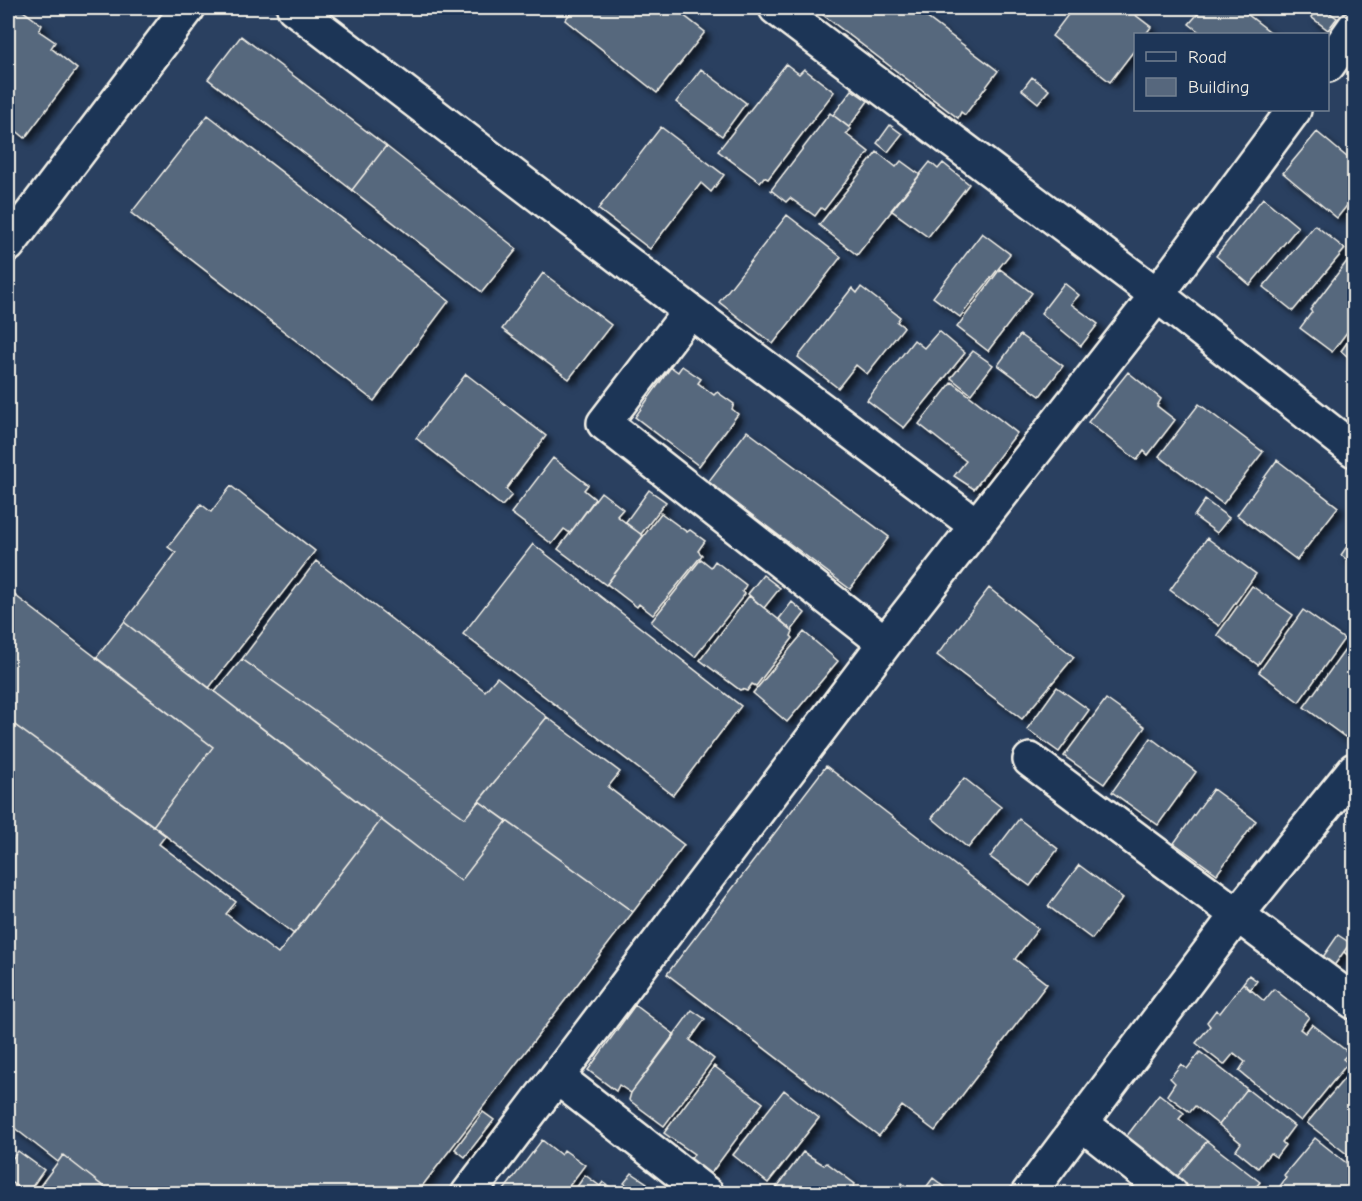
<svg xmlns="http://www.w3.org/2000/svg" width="1362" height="1201" font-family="'Comic Neue',sans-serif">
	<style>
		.building { fill: #56677d; stroke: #f4f1e8; stroke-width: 1.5; filter: url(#shadow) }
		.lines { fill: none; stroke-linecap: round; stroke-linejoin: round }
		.street-casing { stroke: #f4f1e8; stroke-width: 38 }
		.street { stroke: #1d3557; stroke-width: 33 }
	</style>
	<defs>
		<filter id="shadow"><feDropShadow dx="5.5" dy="5.5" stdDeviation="3" flood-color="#0009"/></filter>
	</defs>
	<rect width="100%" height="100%" fill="#2a4060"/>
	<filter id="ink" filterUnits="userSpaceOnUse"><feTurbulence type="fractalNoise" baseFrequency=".0167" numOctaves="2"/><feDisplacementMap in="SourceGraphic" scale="12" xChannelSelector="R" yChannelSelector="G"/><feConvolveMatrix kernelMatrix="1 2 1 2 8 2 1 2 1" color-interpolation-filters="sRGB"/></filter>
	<g filter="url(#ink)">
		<path class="building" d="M8,8H19L42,25L39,31L55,42L51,48L77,69L25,138L8,124Z
			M574,8H674L705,32L657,93L565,20Z
			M814,8H914L998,71L965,115L961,112L958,118Z
			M1073,8H1126L1151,27L1146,34H1136V48L1110,82L1052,36Z
			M1203,8H1239L1273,34H1202L1189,24Z
			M1318,8H1323L1337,18L1328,30L1311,17Z
			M241,36L386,146L352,190L208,79Z
			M786,64L799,74L804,69L834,92L768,179L764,177L760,182L718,151Z
			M701,69L746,103L722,136L676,102Z
			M1032,77L1049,90L1038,103L1022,90Z
			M852,90L868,101L849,127L833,115Z
			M830,113L851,129L846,134L869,152L824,210L821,208L815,216L790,198L786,202L771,190Z
			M208,115L449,301L374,401L131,213Z
			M890,125L902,134L888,152L877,143Z
			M661,127L724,175L711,192L701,183L650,249L598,209Z
			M1317,132L1354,163V197L1337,218L1283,173Z
			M386,146L517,249L482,292L352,190Z
			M877,152L896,167L901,161L920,175L857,255L819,225Z
			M930,162L938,169L943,163L969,184L928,237L891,210Z
			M1263,198L1298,227L1250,285L1216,256Z
			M787,215L841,257L773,344L719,302Z
			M1315,225L1345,249L1293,311L1263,287Z
			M982,233L1010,254L960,317L933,297Z
			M1354,252V323L1332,352L1300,328L1312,312L1310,310Z
			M1000,269L1032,293L988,351L957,327Z
			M543,273L611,325L569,379L502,329Z
			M1064,283L1079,295L1071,304L1098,324L1081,346L1041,313Z
			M861,287L900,317L897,322L904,327L867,374L856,365L838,388L798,357L852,288L857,293Z
			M939,331L965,353L904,428L867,400L914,340L924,348Z
			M1354,333V362L1341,351Z
			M1020,335L1063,366L1040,396L998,365Z
			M973,351L993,365L971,394L951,378Z
			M682,366L701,379L698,383L714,395L717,392L734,404L732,409L738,414L699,466L635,417L671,367L678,372Z
			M1128,372L1161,399L1157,406L1175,420L1148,455L1144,451L1137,460L1088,422Z
			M466,374L546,436L506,489L512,495L502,506L416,438Z
			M952,382L1017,433L974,489L954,476L966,461L919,424Z
			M1199,404L1263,452L1223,504L1159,456Z
			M747,431L889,537L850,589L708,482Z
			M553,458L588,485L584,490L595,499L570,533L564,529L552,544L511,513Z
			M1277,460L1338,507L1297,560L1237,515Z
			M231,486L315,551L209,688L124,622L176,553L168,547L201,504L211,512Z
			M649,490L666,502L641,534L625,523Z
			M601,492L623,509L617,516L643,536L606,585L558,549Z
			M1205,500L1229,518L1217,533L1194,516Z
			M661,513L687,532L690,530L705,541L698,551L702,555L653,615L639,604L637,607L607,584Z
			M1354,536V565L1341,555Z
			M1207,538L1256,574L1219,626L1170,590Z
			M533,544L741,706L673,795L463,634Z
			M701,559L711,567L715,561L746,585L742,592L745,594L695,657L651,622Z
			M316,561L485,691L497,677L547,717L465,818L242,659Z
			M763,575L780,588L764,608L748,594Z
			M1252,586L1293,615L1258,665L1217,635Z
			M989,588L1074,657L1022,719L937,655Z
			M8,590L213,747L153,826L8,720Z
			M749,596L793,631L791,636L793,638L756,686L752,684L747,691L742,689L740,690L700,660Z
			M792,602L805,613L792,630L779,619Z
			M1303,610L1344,639L1299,702L1259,672Z
			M124,622L381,820L294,934L153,826L213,747L96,658Z
			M804,632L838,661L787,722L753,693Z
			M1347,647L1354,653V725L1345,737L1304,707Z
			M242,659L465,818L479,801L507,821L461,881L215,692Z
			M1057,687L1089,710L1059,752L1027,729Z
			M1106,699L1145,727L1104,784L1064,756Z
			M547,717L620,772L608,787L684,845L633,912L479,801Z
			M8,720L166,835L159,844L236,902L226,914L278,954L381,820L461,881L507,821L633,912L416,1194H113L63,1155L58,1162L8,1123Z
			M1151,738L1196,772L1158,825L1112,792Z
			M826,766L1038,929L1015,959L1047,984L935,1131L902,1106L879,1136L667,974Z
			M964,778L1001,807L968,848L932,818Z
			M1213,789L1256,821L1217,874L1174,843Z
			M1019,819L1058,849L1030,886L990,857Z
			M1079,865L1123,898L1092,939L1048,906Z
			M1338,935L1350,943L1329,973L1318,964Z
			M1354,937V960L1344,952Z
			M1249,975L1257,981L1250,990L1243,983Z
			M1243,983L1264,1001L1274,989L1309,1017L1300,1029L1305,1033L1312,1024L1349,1053L1343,1059L1348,1063L1301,1121L1239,1071L1245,1062L1234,1053L1224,1065L1196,1043L1210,1026L1207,1022L1216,1010L1220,1013Z
			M635,1005L675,1035L631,1093L619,1085L616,1091L588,1070Z
			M692,1010L705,1019L690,1040L714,1059L664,1126L629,1100L631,1093Z
			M1200,1052L1247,1089L1219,1125L1195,1106L1190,1112L1167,1095L1175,1083L1170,1078L1181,1064L1187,1069Z
			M714,1066L763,1103L709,1176L689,1162L694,1154L664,1133Z
			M1354,1067V1155L1352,1158L1307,1123Z
			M1247,1089L1294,1126L1282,1142L1285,1145L1276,1157L1270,1153L1258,1168L1236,1150L1241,1143L1219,1125Z
			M784,1090L819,1118L768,1183L733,1155Z
			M1159,1094L1184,1113L1179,1119L1207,1141L1176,1178L1126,1137Z
			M483,1112L494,1120L465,1157L455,1149Z
			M1315,1138L1354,1169V1186L1349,1194H1290L1280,1186L1286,1178L1284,1175Z
			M542,1140L561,1155L564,1150L585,1165L563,1194H501Z
			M1207,1141L1260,1182L1250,1194H1195L1176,1178Z
			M18,1151L44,1170L27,1194L8,1180V1164Z
			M803,1152L824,1165L827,1163L855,1184L849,1194H772Z
			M63,1155L113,1194H34Z
			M632,1173L647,1183L640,1194L624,1183Z
			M585,1175L600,1186L603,1182L619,1194H572Z
			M933,1178L954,1194H921Z
			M902,1183L916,1194H895Z"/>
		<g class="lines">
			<defs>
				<path id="street" d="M294,8L690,311L977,526
					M776,8L1157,295L1354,450
					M1328,65L1354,28
					M8,245L188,8
					M690,311L604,423L885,643
					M1030,760L1354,1002
					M557,1077L707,1194
					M1081,1123L1171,1194
					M468,1194L885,643L1157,295L1294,110
					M1028,1194L1237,915L1354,770"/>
			</defs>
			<use href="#street" class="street-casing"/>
			<use href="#street" class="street"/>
		</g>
	</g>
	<rect width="1362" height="1201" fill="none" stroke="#1d3557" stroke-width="30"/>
	<rect x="15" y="15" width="1332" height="1171" fill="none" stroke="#f4f1e8" stroke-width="2" filter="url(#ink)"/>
	<rect x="1134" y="33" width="195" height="78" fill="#1d3557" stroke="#738091" stroke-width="1.5"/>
	<rect x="1146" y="52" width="30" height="9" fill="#1d3557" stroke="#738091" stroke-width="1.5"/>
	<text x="1188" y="63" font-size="18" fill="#f4f1e8">Road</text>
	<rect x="1146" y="78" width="30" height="18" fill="#56677d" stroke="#738091" stroke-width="1.5"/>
	<text x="1188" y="93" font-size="18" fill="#f4f1e8">Building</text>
</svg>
